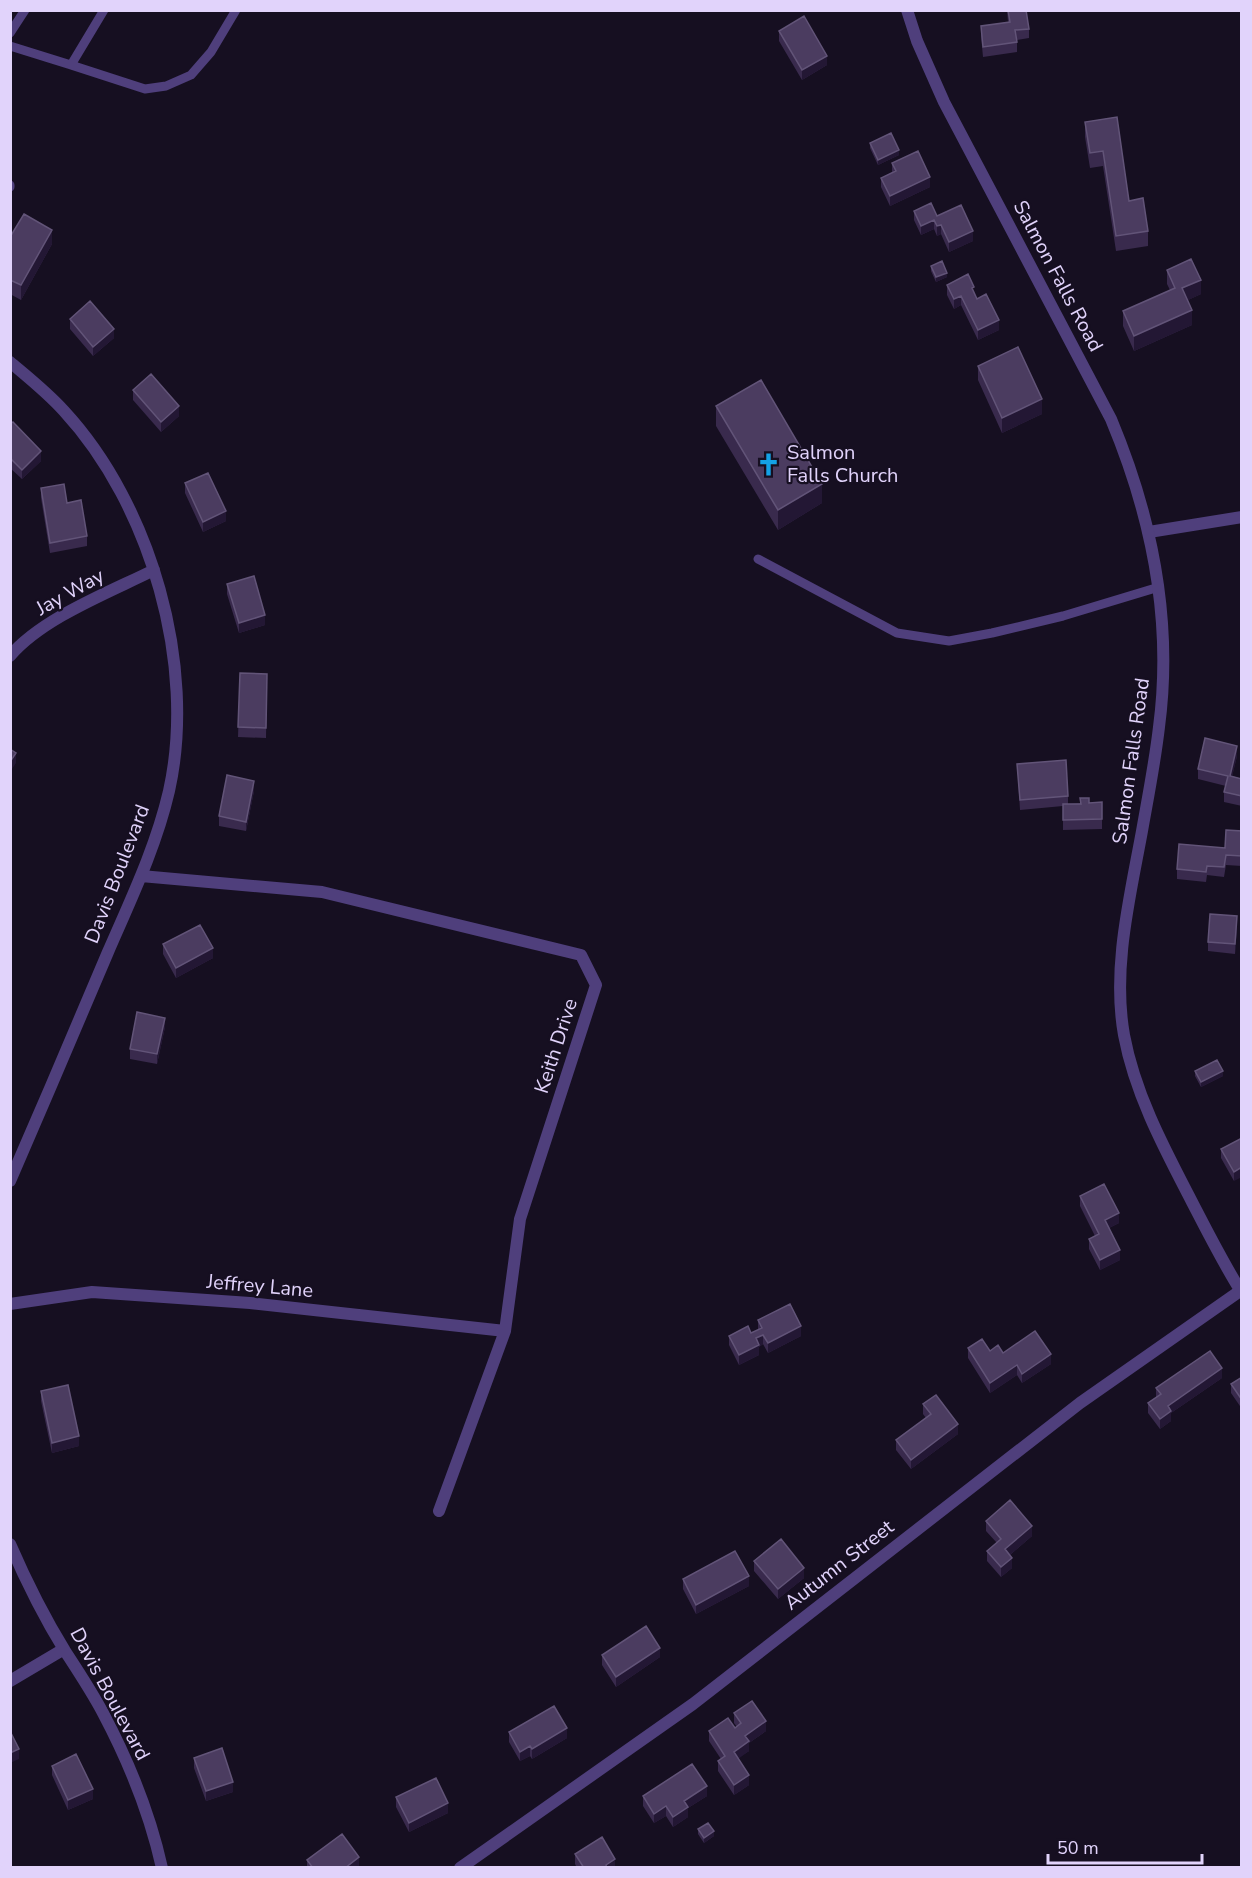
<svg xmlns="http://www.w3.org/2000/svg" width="1252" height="1878" font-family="'Nunito Sans',sans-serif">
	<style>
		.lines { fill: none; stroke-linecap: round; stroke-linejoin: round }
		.service { stroke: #4f3f7c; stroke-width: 9 }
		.minor { stroke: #4f3f7c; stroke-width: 12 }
		.tertiary { stroke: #4f3f7c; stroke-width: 12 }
		.wall { fill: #392a4d }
		.shaded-wall { fill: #231734 }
		.building { fill: #4b3c60; stroke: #625478; stroke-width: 1.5 }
		.labels { text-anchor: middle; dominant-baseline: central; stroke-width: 4.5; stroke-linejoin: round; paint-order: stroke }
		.street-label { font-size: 20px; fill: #e1d3fb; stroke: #160f21 }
		.poi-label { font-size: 20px; fill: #e1d3fb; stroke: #160f21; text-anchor: start }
	</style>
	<rect width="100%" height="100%" fill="#160f21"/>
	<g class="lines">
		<path class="service" d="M10,33L25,10
			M10,46L71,65L104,10
			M71,65L145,89L166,86L191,75L211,52L236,10
			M10,185V187
			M758,559L897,633L949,641L992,633L1063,616L1159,587"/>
		<path class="minor" d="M10,362C29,378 48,393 64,411C151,505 197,666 169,791C156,847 131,899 108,952C76,1028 43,1105 10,1181
			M1149,532L1242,517
			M10,656C42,618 110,592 154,570
			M141,876L322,892L581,955L596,985L520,1219L505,1331L439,1511
			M10,1304L92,1292L250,1303L505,1331
			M10,1544C26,1581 44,1617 65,1651C78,1671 92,1692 103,1713C129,1762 150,1814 162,1868
			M10,1681L64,1649"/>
		<path class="tertiary" d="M907,10L917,41L944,102L1111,419C1152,517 1173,621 1159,727C1155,762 1148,797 1142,831C1130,897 1112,968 1124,1035C1135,1094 1164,1148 1191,1200C1207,1231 1223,1263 1242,1293
			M460,1868L693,1704L1080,1403L1240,1291"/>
	</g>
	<path class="wall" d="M1007,10H1026L1029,29V38L1017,40V52L983,57L981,36V26L1008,22Z
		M779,31L827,65L802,80L779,41Z
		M1117,117L1129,201L1148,231V246L1116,251L1103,166L1090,168L1085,137V122Z
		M870,143L899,155L878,165L870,148Z
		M892,163L930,187L890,206L881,187V178L892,172Z
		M914,211L937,216L973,241L949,252L941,234L937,236L934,229L921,235L914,220Z
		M10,237L52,244L21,300L10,294Z
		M931,266L947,277L936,282L931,271Z
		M1167,270L1201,294L1188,300L1192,325L1134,351L1123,326V311L1170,290L1167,284Z
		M947,285L974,293L977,299L999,330L978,340L961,305L954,309L947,295Z
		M70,319L114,338L93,356L70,329Z
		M978,366L1042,414L1002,433L978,380Z
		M133,390L179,416L161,432L133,400Z
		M716,406L822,503L778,530L716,426Z
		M10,424L41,461L22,479L10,468Z
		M185,483L226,521L203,532L185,493Z
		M41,488L67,503L87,536V546L50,553L41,498Z
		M227,584L265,625L239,633L227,594Z
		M240,673L267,674L266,738L238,737Z
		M1237,756L1232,776L1242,779V806L1224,802V792L1226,786L1198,779V769Z
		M1017,764L1068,796V804L1102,802V829L1063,830V806L1020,810Z
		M254,791L246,831L219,826V816Z
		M1242,831V866L1226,865L1224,877L1207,875L1206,882L1177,879V869L1225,848Z
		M1237,926L1235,954L1208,951V942Z
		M163,944L213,958L176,978L163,954Z
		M165,1027L157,1064L130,1059V1049Z
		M1195,1071L1223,1076L1201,1087L1195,1076Z
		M1242,1138L1234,1181L1221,1158V1149Z
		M1080,1196L1119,1223L1109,1228L1120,1260L1100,1270L1089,1249V1239L1095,1236L1080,1206Z
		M758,1320L801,1336L768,1353L763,1344L759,1347V1355L739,1365L729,1345V1336L751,1333L758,1330Z
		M968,1348L1003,1353L1051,1364L1022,1383L1017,1375L990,1393L968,1358Z
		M1242,1377V1409L1231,1393V1384Z
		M1222,1378L1171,1413V1421L1160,1429L1148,1413V1403L1156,1398V1388Z
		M41,1391L79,1446L52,1453L41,1401Z
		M923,1404L958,1434L911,1469L896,1450V1440L926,1418L923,1414Z
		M986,1521L1032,1536L1010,1555L1012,1568L1001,1577L987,1561V1551L997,1543L986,1531Z
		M754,1561L804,1578L778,1599L754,1571Z
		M683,1579L749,1586L696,1614L683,1589Z
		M602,1655L660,1657L616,1687L602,1665Z
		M734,1713L766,1731L749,1743V1751L738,1758L749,1785L734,1795L718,1771V1761L721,1759L709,1741V1731L735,1728L737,1727L734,1723Z
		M509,1732L567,1738L532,1759L530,1756L520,1761L509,1742Z
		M194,1758L233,1792L206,1801L194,1768Z
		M52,1766L93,1799L68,1810L52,1775Z
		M643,1796H707L688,1808V1817L673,1827L666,1816L654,1823L643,1806Z
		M396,1797L448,1813L409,1832L396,1807Z
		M698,1829L714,1836L704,1843L698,1834Z
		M575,1854L615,1868H577L575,1864Z
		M307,1860L359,1867L358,1868H307Z"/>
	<path class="shaded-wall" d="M827,56V65L802,80V70Z
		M899,150V155L878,165V160Z
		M930,177V187L890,206V196Z
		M934,220V229L921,235V226Z
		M941,225V234L937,236V226Z
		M52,230V244L21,300V285Z
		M973,231V241L949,252V242Z
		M947,273V277L936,282V277Z
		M1201,280V294L1182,303V288Z
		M961,296V305L954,309V299Z
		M1192,310V325L1134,351V336Z
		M999,320V330L978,340V330Z
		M114,329V338L93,356V347Z
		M1042,399V414L1002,433V418Z
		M179,406V416L161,432V422Z
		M41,451V461L22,479V470Z
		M822,484V503L778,530V510Z
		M226,511V521L203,532V522Z
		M265,615V625L239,633V623Z
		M1237,746V756L1230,786V776Z
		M16,753V763L10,772V762Z
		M254,781V791L246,831V822Z
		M1237,916V926L1235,954V944Z
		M213,948V958L176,978V968Z
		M165,1018V1027L157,1064V1054Z
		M1223,1071V1076L1201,1087V1082Z
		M1242,1167V1177L1234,1181V1172Z
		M1119,1213V1223L1105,1230V1220Z
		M1120,1250V1260L1100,1270V1260Z
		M801,1326V1336L768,1353V1343Z
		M763,1335V1344L759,1347V1355L739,1365V1355L756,1338Z
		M1051,1354V1364L1022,1383V1374Z
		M1017,1365V1375L990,1393V1383Z
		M1222,1368V1378L1171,1413V1421L1160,1429V1419L1168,1406Z
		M958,1424V1434L911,1469V1460Z
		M79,1436V1446L52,1453V1443Z
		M1032,1526V1536L1005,1559V1549Z
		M1012,1558V1568L1001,1577V1567Z
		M804,1568V1578L778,1599V1589Z
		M749,1576V1586L696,1614V1605Z
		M660,1648V1657L616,1687V1677Z
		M766,1721V1731L749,1743V1751L734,1762V1752L745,1736Z
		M567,1728V1738L532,1759V1749Z
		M530,1746V1756L520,1761V1752Z
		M19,1749V1759L10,1763V1753Z
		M749,1775V1785L734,1795V1785Z
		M233,1782V1792L206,1801V1791Z
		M707,1786V1796L688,1808V1817L673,1827V1817L684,1801Z
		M93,1789V1799L68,1810V1800Z
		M448,1803V1813L409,1832V1823Z
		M666,1806V1816L654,1823V1814Z
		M714,1831V1836L704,1843V1838Z
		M359,1857V1867L345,1868Z
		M615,1859V1868H606V1865Z"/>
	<path class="building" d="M1008,10H1026L1029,29L1015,30L1017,42L983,47L981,26L1010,22Z
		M804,16L827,56L802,70L779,31Z
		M1117,117L1129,201L1143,198L1148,231L1116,236L1103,151L1090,153L1085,122Z
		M891,133L899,150L878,160L870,143Z
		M918,151L930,177L890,196L881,178L896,171L892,163Z
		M931,203L937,216L961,205L973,231L949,242L941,225L937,226L934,220L921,226L914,211Z
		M24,214L52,230L21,285L10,280V237Z
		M1191,259L1201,280L1182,288L1192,310L1134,336L1123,311L1175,288L1167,270Z
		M942,261L947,273L936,277L931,266Z
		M968,274L974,287L972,288L977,299L986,294L999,320L978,330L961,296L954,299L947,285Z
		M90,301L114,329L93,347L70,319Z
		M1018,347L1042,399L1002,418L978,366Z
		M151,374L179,406L161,422L133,390Z
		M761,380L822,484L778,510L716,406Z
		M13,422L41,451L22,470L10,458V424Z
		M208,473L226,511L203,522L185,483Z
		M64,484L67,503L81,500L87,536L50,543L41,488Z
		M254,576L265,615L239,623L227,584Z
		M240,673L267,674L266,728L238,727Z
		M1205,738L1237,746L1230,776L1242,779V796L1224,792L1228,776L1198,769Z
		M10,749L16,753L10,762Z
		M1066,760L1068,796L1020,800L1017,764Z
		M227,775L254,781L246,822L219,816Z
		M1080,798H1089V803L1102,802V819L1063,820V804H1081Z
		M1226,830L1242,831V856L1226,855L1224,867L1207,866L1206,872L1177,869L1179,844L1225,848Z
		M1210,914L1237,916L1235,944L1208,942Z
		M200,925L213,948L176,968L163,944Z
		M137,1012L165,1018L157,1054L130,1049Z
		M1217,1060L1223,1071L1201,1082L1195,1071Z
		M1242,1138V1167L1234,1172L1221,1149Z
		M1104,1184L1119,1213L1105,1220L1120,1250L1100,1260L1089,1239L1099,1234L1080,1196Z
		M790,1304L801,1326L768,1343L763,1335L756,1338L759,1345L739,1355L729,1336L748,1326L751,1333L762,1328L758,1320Z
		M1035,1331L1051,1354L1022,1374L1017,1365L990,1383L968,1348L982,1339L990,1351L998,1345L1003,1353Z
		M1210,1351L1222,1368L1168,1406L1171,1411L1160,1419L1148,1403L1161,1394L1156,1388Z
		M1242,1377V1400L1231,1384Z
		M68,1385L79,1436L52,1443L41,1391Z
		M936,1395L958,1424L911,1460L896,1440L931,1414L923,1404Z
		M1010,1500L1032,1526L1005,1549L1012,1558L1001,1567L987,1551L1001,1539L986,1521Z
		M781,1539L804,1568L778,1589L754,1561Z
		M735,1551L749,1576L696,1605L683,1579Z
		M646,1626L660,1648L616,1677L602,1655Z
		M752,1701L766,1721L745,1736L749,1741L734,1752L749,1775L734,1785L718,1761L725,1756L709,1731L728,1718L735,1728L741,1723L734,1713Z
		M554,1706L567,1728L532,1749L530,1746L520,1752L509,1732Z
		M10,1731L19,1749L10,1753Z
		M222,1748L233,1782L206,1791L194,1758Z
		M76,1754L93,1789L68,1800L52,1766Z
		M692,1764L707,1786L684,1801L688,1807L673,1817L666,1806L654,1814L643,1796Z
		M436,1778L448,1803L409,1823L396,1797Z
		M708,1823L714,1831L704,1838L698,1829Z
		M342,1834L359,1857L345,1868H313L307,1860Z
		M602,1837L615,1859L606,1865L607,1868H584L575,1854Z"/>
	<defs>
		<symbol id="church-bare" viewBox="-9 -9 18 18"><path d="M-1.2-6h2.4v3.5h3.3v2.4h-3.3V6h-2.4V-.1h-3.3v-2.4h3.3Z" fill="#14a2e6" stroke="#160f21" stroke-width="2.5" paint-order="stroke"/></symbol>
	</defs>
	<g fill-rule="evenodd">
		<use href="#church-bare" x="752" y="448" width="33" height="33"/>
	</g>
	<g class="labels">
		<g class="street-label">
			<text transform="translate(1058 276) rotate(62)">Salmon Falls Road</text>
			<text transform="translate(70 592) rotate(-29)">Jay Way</text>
			<text transform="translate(1131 761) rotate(-82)">Salmon Falls Road</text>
			<text transform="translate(117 874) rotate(-69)">Davis Boulevard</text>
			<text transform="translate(556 1046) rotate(-72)">Keith Drive</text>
			<text transform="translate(260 1286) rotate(5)">Jeffrey Lane</text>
			<text transform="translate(839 1565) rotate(-38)">Autumn Street</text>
			<text transform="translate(110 1694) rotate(62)">Davis Boulevard</text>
		</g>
		<g class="poi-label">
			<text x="787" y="452">Salmon<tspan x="787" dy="23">Falls Church</tspan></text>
		</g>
	</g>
	<rect width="1252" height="1878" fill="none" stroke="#e1d3fb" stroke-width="24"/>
	<path d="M1048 1854v9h154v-9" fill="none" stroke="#e1d3fb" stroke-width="3"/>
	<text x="1057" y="1854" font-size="18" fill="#e1d3fb" stroke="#160f21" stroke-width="4.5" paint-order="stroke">50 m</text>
</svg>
